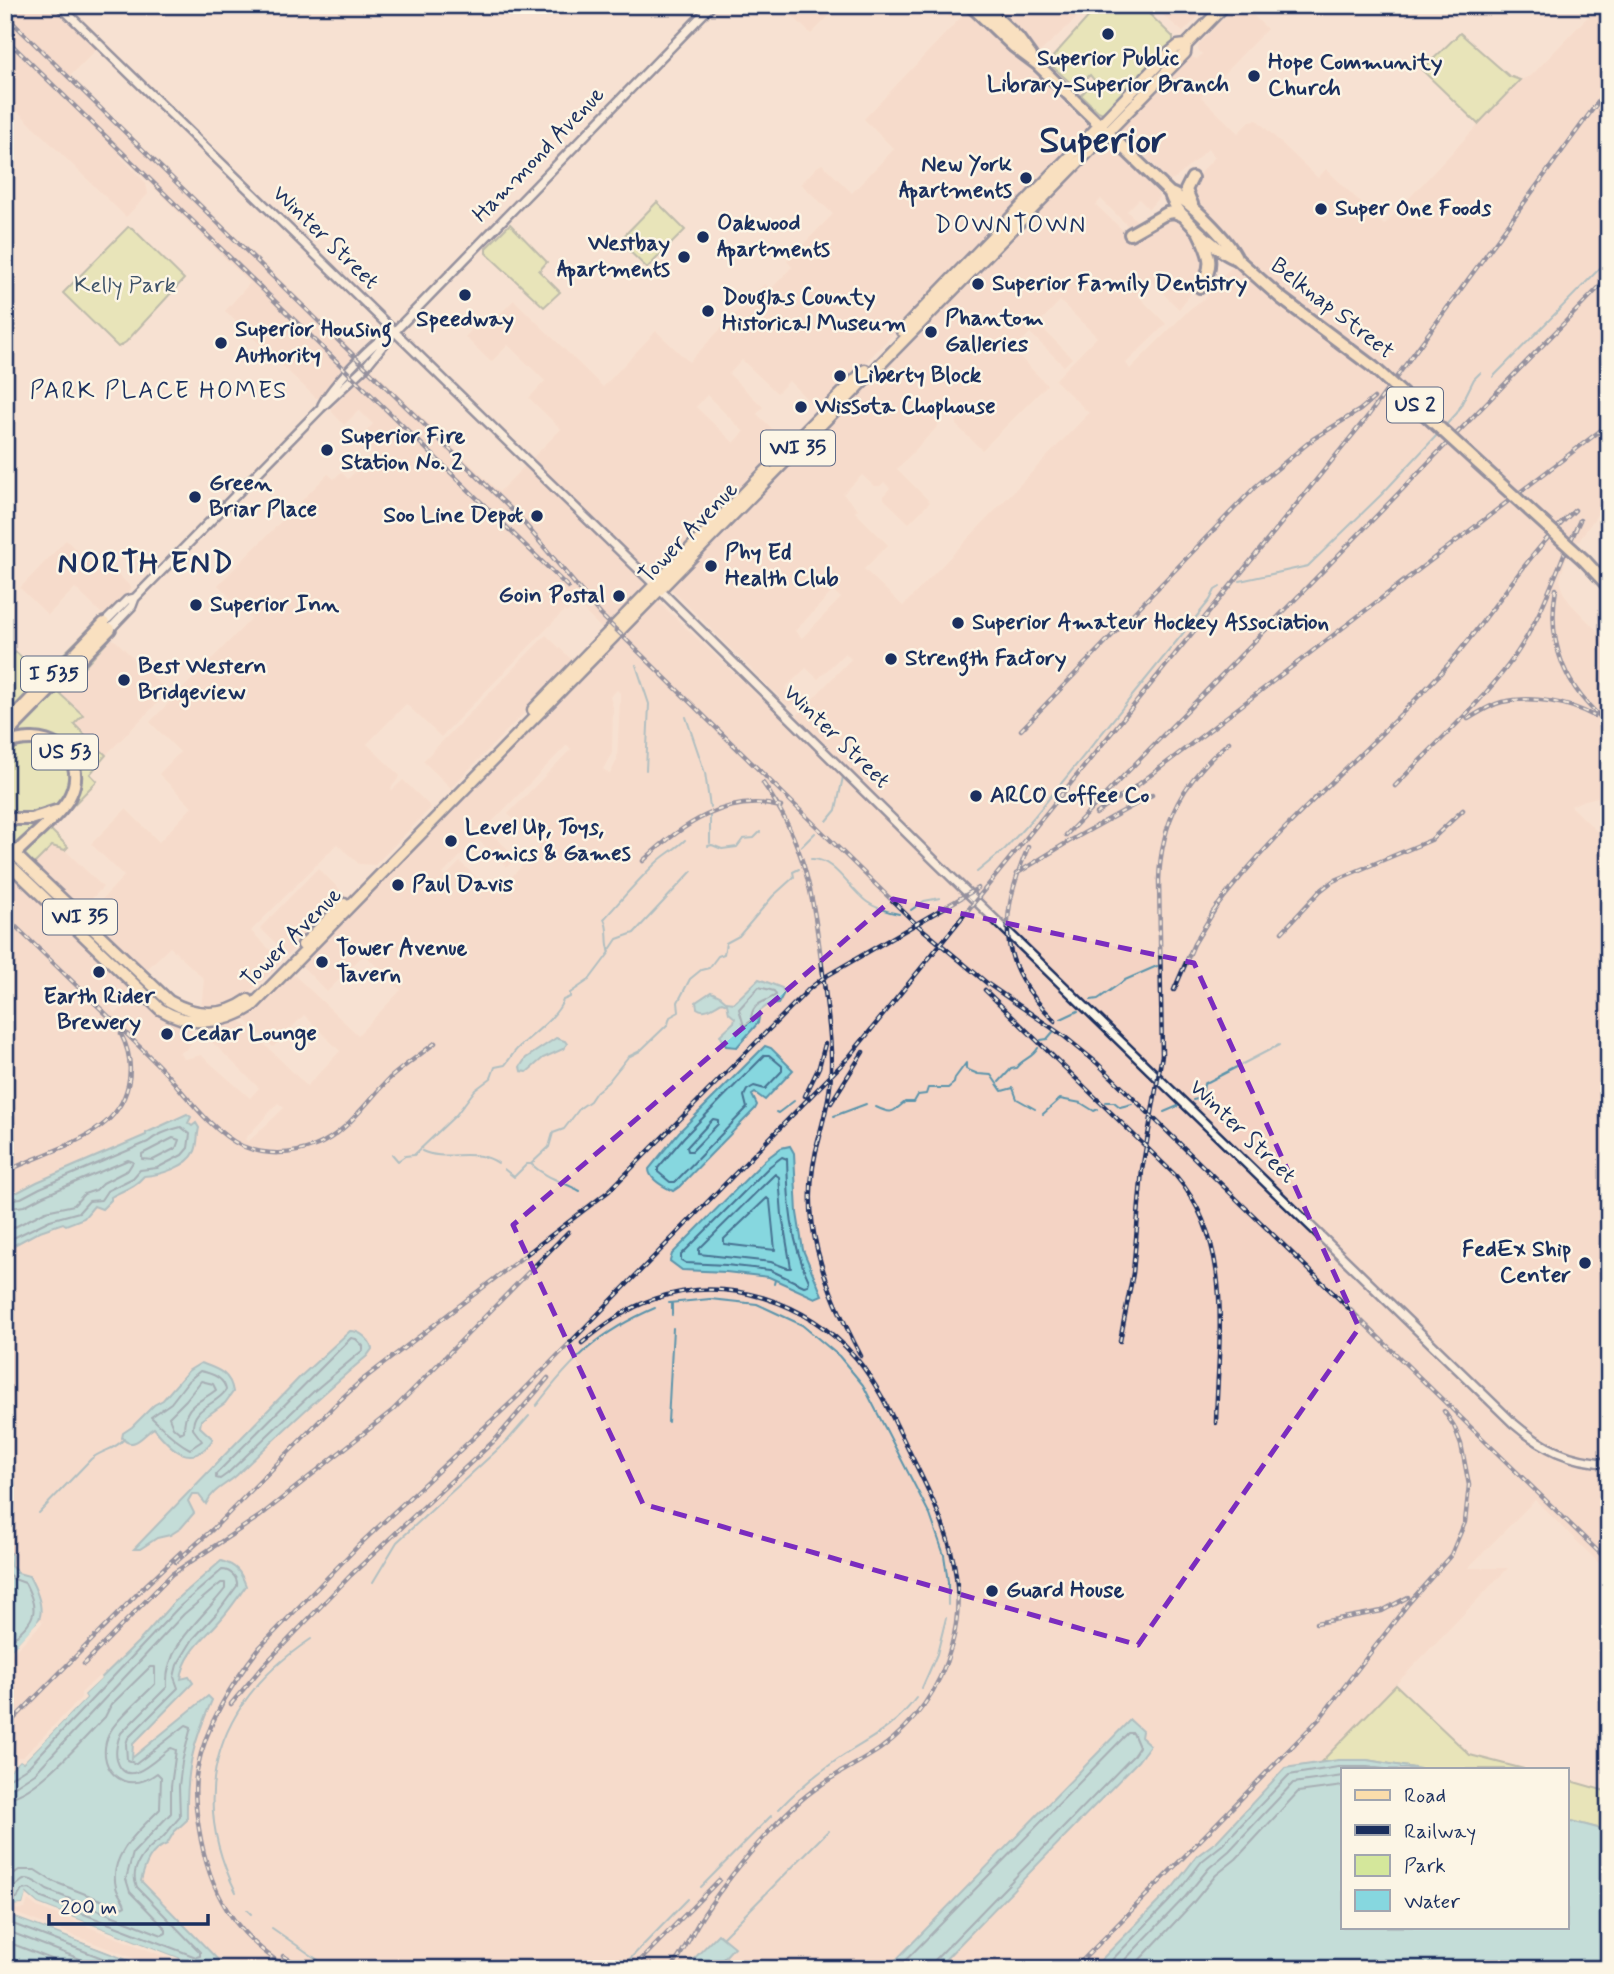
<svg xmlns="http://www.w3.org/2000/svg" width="1614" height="1974" font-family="Mynerve,sans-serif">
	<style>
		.built { fill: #f4d3c4; fill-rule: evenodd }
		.green { fill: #d4e79b; stroke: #788b7c; stroke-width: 2 }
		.water { fill: #86d7df; stroke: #5b94ab; stroke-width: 2 }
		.pier { fill: #f7e1d2 }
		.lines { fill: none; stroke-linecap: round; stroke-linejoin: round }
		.shore { stroke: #467292; stroke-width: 2 }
		.stream { stroke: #5b94ab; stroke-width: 2 }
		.minor-casing { stroke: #1b2f5e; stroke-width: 12 }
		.major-casing { stroke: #1b2f5e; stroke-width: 15 }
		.highway-casing { stroke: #1b2f5e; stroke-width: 16 }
		.minor { stroke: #fcf5e5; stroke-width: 7 }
		.major { stroke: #faddab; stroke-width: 10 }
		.highway { stroke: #faddab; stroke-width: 10 }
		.rail-casing { stroke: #1b2f5e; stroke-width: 4.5 }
		.rail { stroke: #fcf5e5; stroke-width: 2; stroke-dasharray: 5; stroke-linecap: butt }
		.highway-bridge-casing { stroke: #1b2f5e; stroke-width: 16; stroke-linecap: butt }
		.highway-bridge { stroke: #faddab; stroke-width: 10 }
		.marked { fill: none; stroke: #7b2cbf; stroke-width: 5; stroke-dasharray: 14 9; stroke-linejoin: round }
		.poi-dot { fill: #1b2f5e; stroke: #fcf5e5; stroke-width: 2.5 }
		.labels { text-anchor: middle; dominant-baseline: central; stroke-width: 5; stroke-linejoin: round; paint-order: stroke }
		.shield { fill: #fcf5e5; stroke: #5e6a86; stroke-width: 2 }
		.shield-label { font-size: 21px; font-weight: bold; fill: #1b2f5e }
		.poi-label { font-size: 23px; font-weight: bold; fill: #1b2f5e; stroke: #fcf5e5; text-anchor: start }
		.street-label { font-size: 23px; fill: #1b2f5e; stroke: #fcf5e5 }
		.park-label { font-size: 23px; fill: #40546a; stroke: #fcf5e5 }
		.neighbourhood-label { font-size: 24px; letter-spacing: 2px; fill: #1b2f5e; stroke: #fcf5e5 }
		.district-label { font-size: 30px; font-weight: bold; letter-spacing: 2px; fill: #1b2f5e; stroke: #fcf5e5 }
		.town-label { font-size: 37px; font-weight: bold; fill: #1b2f5e; stroke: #fcf5e5 }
	</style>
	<rect width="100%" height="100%" fill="#f7e1d2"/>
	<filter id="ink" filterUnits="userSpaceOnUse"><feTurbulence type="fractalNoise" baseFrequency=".0143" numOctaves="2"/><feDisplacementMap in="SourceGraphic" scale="14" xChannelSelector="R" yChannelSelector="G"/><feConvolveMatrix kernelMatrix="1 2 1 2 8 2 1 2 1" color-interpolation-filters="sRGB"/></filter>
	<g filter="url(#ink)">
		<path class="built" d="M5,5H59L101,45L70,76L499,492L561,429L529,398L545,381L508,345L491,362L465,337L478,323L485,329L514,300L603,387L656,331L689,362L764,284L771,289L792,267L787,261L833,214L801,184L817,167L822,164L852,193L894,149L864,119L966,12H971L991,30L1004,47L1022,60L1044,84L1088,126L1090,130L819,411L789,381L777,393L742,360L729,374L763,407L757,414L787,443L604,631L576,603L566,613L564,611L441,737L406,704L367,744L400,776L391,788L392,790L403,780L429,805L431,808L375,865L359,864L337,844L251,931L280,960L279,965L246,996L228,1006L201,1008L204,979L170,947L146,970L141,969L91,920L90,914L92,910L124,876L91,844L126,809L159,842L192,807L159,774L180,752L150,722L251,619L218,585L328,474L334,479L341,472L348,479L373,453L359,439L373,424L359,410L344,425L332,412V408L354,385L343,374L320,398H316L225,311L250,283L121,155L120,156L146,183L148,194L126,217L5,99ZM707,395L744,432L734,443L696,407Z
			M781,5H834L828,11L831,14L811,34Z
			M938,5H963V6L951,19Z
			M989,5H1065L1077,18L1040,52L1034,50Z
			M1151,5H1210L1183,32Z
			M1236,5H1243L1267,29L1201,97L1238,133L1250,121L1257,120L1318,178L1326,169L1384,225L1520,80L1531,76L1599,5H1609V498L1566,559L1560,579L1563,592L1570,603L1609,643V794L1582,801L1571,806L1609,843V930L1601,938L1609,945V1459L1583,1457L1558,1450L1533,1435L1511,1416L950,872L799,723L798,714L851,659L845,653L818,679L806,668L804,670L785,688L798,700L789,707L669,587L1102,144L1110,146L1157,192L1159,197L1149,209L1139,199L1127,211L1137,221L1130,228L1101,199L1096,205L1132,239L1140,231L1170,215L1178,218L1201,241L1208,260L1204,277L1179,309L1151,282L1137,295L1166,324L1126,363L1130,369L1191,308L1207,297V291L1234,265L1293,316L1303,307L1271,281L1233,245L1191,198V183L1215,157L1208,149L1175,179L1170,181L1119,131L1120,126L1186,59L1191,57L1197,59L1202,54L1198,50L1199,44ZM1060,301L1097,337L1055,380L1089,413L903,606L864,569L888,545L855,512L858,509L843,494L862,475L874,486H880L884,482L890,488L884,495V499L909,523L930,502L897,469L938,426V422L932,414L939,406L945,416L956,409L961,415L957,419L956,425L982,450L1047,385L1013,350L1030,333L1064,366L1072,358L1038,324ZM833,591L841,598L802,638L795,631Z
			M66,540L97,570L105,562L132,588L107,614H102L75,588L48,615L20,588Z
			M659,602L869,801L1517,1434L1534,1447L1563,1462L1609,1468V1573L1535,1500L1468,1568H1508L1321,1762L1285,1768L1217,1841L1197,1856L1173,1887L1092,1969H936L1139,1761L1150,1745L1141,1737L1130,1720L887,1969H714L734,1948L718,1934L684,1969H227L141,1881L146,1862L159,1847L167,1844L174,1832L187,1820L186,1787L189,1762L197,1732L212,1700L208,1697L132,1760L133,1744L193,1683L181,1680L182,1669L198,1643L223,1618L231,1564L221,1561L173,1603L142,1638L84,1695L23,1762L20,1760L5,1775V1657L40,1619L42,1607L30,1576L18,1573L10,1566L12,1555L5,1547V1250L52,1226L75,1222L94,1206L132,1186L144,1176H155L177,1167L188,1160L195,1151L198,1137L188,1123L191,1117L187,1114L146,1133V1135L37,1182L18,1192L5,1194V863L128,983V990L111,1009L115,1014L134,996H140L172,1020L191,1029L193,1037L192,1042L187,1049L179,1053L185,1059L201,1055L250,1098L259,1088L211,1041L208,1035L214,1026L239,1019L307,1086L340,1051L304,1015L273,1047L243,1017L292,973L358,1035L401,990L367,957L375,948L372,946L327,992L300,964L580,675L586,674L593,666L596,659L650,606ZM617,690L620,693V698L617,760L610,774L603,769L612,753L613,707L610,697ZM567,745L571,749L508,814L541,846L495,894L460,862L445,877L443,874L477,839L507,867L517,858L486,828ZM278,1103L284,1108L248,1142L245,1139Z
			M546,635L571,659L572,664L451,788L423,761Z
			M111,639L116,641L168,692L106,755L74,724L60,694Z
			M52,846L65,850L103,887L85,906L76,905L34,864Z
			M318,868L346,896L288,955L260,928Z
			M26,1894L38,1904L207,1969H150L5,1913L6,1906Z"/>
		<path class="green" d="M1099,5H1140L1173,37V42L1105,114L1098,111L1081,95L1095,81L1090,75L1076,88L1053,67L1050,60Z
			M1460,33L1509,76L1520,80L1478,124L1422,70Z
			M657,202L685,230L647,268L623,245L620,240Z
			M510,224L547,262L539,271L560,292L544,307L486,253V248Z
			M128,227L132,228L184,279L126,342L118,347L63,293Z
			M95,623V627L5,723V663L16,652L41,676Z
			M110,639L60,694L83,715L74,724L106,755L90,774L97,781L50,829L68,847L65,850L52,846L34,864L23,852L75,790L65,746C45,732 29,733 5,740L50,695Z
			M38,741C46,745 58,748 63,754C76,770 72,798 54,808C40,816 21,815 5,817V749L10,746Z
			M50,816L18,844H13L5,838V821Z
			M1396,1685L1470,1755L1524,1769H1420L1367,1760L1321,1762Z
			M1567,1780L1609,1792V1831L1567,1820Z"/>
		<path class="water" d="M759,979L782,988L784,993L778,1004L768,1005L760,1011L758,1023L737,1047L726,1046L720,1035L734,1022L735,1018L729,1013L727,1004L722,1002C714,1006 705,1014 697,1008L696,1002L711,992L720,996L727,1002L734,1003Z
			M556,1038L565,1041L567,1044L563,1049L543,1058L527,1072L521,1071L520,1067L526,1058Z
			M765,1046L771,1048L793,1070L765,1100L755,1093L752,1095L757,1105L755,1109L679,1187L673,1191C664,1187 649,1179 649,1169L679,1132Z
			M187,1114L191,1117L188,1123L192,1126L196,1123L199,1128C197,1135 198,1144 195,1151C188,1167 160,1175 144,1176C135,1187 123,1190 111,1197V1200L102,1209L94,1206L84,1218L66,1225L63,1223L40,1231L5,1250V1194L18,1192L37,1182L146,1135V1133Z
			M790,1146L794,1153L797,1213L803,1250L822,1295L815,1298L769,1277L726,1272L682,1270L670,1261L672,1254L765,1160L781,1148Z
			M350,1331C360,1331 370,1339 372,1349L367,1356C322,1394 279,1434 237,1475C225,1486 213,1489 206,1504L198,1494H192L188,1501L194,1513L181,1528L170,1535L157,1538L140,1549H134L300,1377Z
			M201,1363C217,1369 230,1372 233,1392L225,1403L201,1420L200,1427L213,1439C192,1471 171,1449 154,1428C144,1433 134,1452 122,1438L123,1433L132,1427L154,1405L163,1400L188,1371Z
			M5,1547L12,1555L11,1566L18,1573L29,1576C54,1622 36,1624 5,1657Z
			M221,1561C236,1565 241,1572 246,1586C238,1597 231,1608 222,1618C206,1637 184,1653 181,1679L189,1677L193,1683L133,1744L132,1758L208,1696L212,1700C192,1745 186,1771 187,1820L174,1832L167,1844C150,1850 145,1865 141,1881L227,1969H207L38,1904L27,1894L23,1905L5,1907V1775L20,1760L23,1762L86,1698L84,1695L142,1638L173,1603Z
			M1130,1720L1142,1731L1141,1737L1150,1745L1138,1761L936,1969H887Z
			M1338,1760H1367L1420,1769H1343V1927H1567V1820L1609,1831V1969H1092L1173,1887L1197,1856L1217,1841L1285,1768Z
			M5,1913L150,1969H5Z
			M718,1934L734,1947L714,1969H684Z"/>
		<path class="pier" d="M40,1619L43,1622L5,1661V1657Z
			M99,1676L101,1679L84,1695L86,1698L23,1762L20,1760L5,1775V1770L18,1757H23L81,1698V1693Z
			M26,1894L38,1904L207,1969H197L37,1907L28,1900L25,1909L7,1910L152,1965L154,1969L5,1913L6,1906L23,1905Z"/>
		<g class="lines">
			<path class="shore" d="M759,987L774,991L776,995C764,1003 751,1002 751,1021L744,1026L739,1009Z
				M765,1055H769L782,1066V1071L765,1089L754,1086L747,1090L744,1096L747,1108L675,1182H670L658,1172V1168L684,1137Z
				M713,1119L718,1120V1124L692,1151H688L687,1147Z
				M173,1138L179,1140L176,1148L153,1160L142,1159V1154Z
				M782,1157L787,1159C788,1201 791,1243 809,1281L808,1285L804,1286L770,1270L726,1265L686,1263L681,1260V1255L770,1166Z
				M775,1174L779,1177L782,1215L791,1268H787L771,1262L699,1254V1249Z
				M767,1198L770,1201L775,1250L724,1244V1239Z
				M5,1200L21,1198L40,1188L148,1142C157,1134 169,1130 181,1127L190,1134L188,1148L182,1155L157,1168L140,1170L133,1178L107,1191L101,1200L89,1201L79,1212L50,1220L5,1242
				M5,1209L24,1206L43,1196L128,1160L133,1162L128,1170L103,1183L96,1190L84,1194L74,1205L46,1211L5,1232
				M351,1338L356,1339L363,1346V1350L313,1392L227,1474L220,1479L216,1478V1474Z
				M200,1371C211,1373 224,1377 226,1390C216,1406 192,1406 193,1429L202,1441L190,1449C174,1441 163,1428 151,1417L171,1403L188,1381Z
				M201,1381L213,1384L216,1390C198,1404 184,1403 184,1431L180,1433L173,1427L169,1417L186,1400Z
				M5,1571L14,1579L25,1583C44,1619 29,1621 5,1647
				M5,1779C10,1779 25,1769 29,1766L178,1608L222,1570C231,1570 238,1578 237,1586L217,1613L193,1639L177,1665L174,1677L178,1688L128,1738L126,1744L127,1760L136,1764L186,1725L191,1727L182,1762L179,1786L180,1817C174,1823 167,1834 161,1839C147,1848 128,1868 137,1887L200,1952V1956L196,1957L42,1898L30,1889L22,1890L17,1898L5,1899
				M5,1788L15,1786L35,1773L184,1614L221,1583H225V1589C202,1619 164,1646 167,1687L121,1733C117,1741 115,1752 117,1760C127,1793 159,1755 171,1748L176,1750L171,1786V1813L133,1853L126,1879L130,1892L166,1929V1933L162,1935L47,1890C18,1867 26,1887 5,1890
				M5,1798C35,1797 83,1739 105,1717L111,1705L150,1667H155V1684C144,1696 116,1719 110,1732C92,1766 124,1799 157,1773L161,1777L160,1809C141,1829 108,1855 116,1887C118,1895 124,1900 125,1906L121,1908L52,1881L35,1870H19L5,1880
				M5,1921L131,1969
				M5,1930L106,1969
				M5,1941L77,1969
				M897,1969L1128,1733H1133L1139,1747L1133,1756L934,1961L931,1969
				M1103,1969L1178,1892L1202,1861L1222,1845L1289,1775L1338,1767H1367L1385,1769
				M1116,1969L1185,1897L1209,1868L1229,1851L1293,1783L1343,1776
				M1131,1969L1192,1904L1216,1875L1236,1859L1298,1792L1343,1786"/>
			<path class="stream" d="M1493,377L1609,259
				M1444,427L1457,413L1474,379L1480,373
				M1240,581L1308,566L1382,494L1438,434
				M636,665L649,704L646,770
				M686,717L705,773L710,807
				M827,821L836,810L843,777
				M710,843V816
				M708,846L712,845L722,849L737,847L743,839L754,838L760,832
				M802,846L815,833
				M811,859C833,857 850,890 867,902C875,908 889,912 899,914
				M977,872L1005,849L1034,817L1210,600L1215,590L1220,587
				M911,910L924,901L940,898
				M609,951L617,939L634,933L692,871
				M1091,1000L1098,999L1125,980L1157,966
				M1061,1019L1078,1011
				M1041,1040L1047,1039L1053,1032
				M999,1082L1011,1069L1016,1068C1022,1059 1033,1058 1038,1048
				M1193,1100L1202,1098L1204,1084L1279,1045
				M1106,1102H1114L1120,1107L1132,1104
				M876,1107C893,1115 892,1112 905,1102H914L918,1095L926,1094L928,1088H948L954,1083L955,1078L966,1063V1069L978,1074L991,1075L1002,1091L1013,1088L1017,1099L1035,1109
				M776,1112L778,1113L794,1101
				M1164,1112L1178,1106
				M1043,1114L1060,1099L1081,1103L1094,1111L1098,1109
				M834,1116L866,1104
				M422,1151C445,1162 477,1147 498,1163
				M392,1154L398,1161L405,1156L414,1155L456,1115L475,1090L491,1078L495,1067L505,1065C509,1060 513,1053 518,1048C532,1035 558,1016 563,1000L570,997V993L589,980L610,952C605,942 610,930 604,919C621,900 637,881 656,863C665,854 676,849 685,840
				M531,1164L549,1147L553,1133L564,1129L580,1108L590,1101L596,1092L608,1082L628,1057L640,1051L668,1024L670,1017L679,1012L678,1002L690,979L701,970L709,968L718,956L724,954L726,943L739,936L773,896L794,877L793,872L799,869
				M504,1169L514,1177L527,1164H531C545,1177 563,1182 580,1191
				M774,1284L775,1280
				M669,1303L710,1299L757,1304L802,1325L839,1356L863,1385L930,1515L944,1555L948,1582V1605
				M672,1303V1315
				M536,1406C573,1358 599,1332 655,1308
				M668,1422L673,1328
				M39,1513L91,1459C102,1450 115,1450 124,1439
				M373,1582L397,1542L508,1440L529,1416
				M922,1688L937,1654L946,1618
				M779,1809C797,1790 816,1774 838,1759C871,1737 891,1731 916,1698
				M701,1887L771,1816
				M236,1892C186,1791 219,1700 311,1639
				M247,1910L251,1914
				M272,1928L331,1969
				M723,1937L828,1831
				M620,1969L688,1899"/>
			<defs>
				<path id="minor" d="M59,5L660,590L938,864L1513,1423C1542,1448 1570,1462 1609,1463
					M322,405C331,387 375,339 393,332
					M104,623L127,600L135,598
					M110,629L132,606L135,598L321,408L366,366L394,332L712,5"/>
				<path id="major" d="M902,331L1167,55L1178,46L1186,45
					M787,449L865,370
					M533,710L767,470
					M5,845L169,1001C195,1016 223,1018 248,1000
					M5,860L160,1009C190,1027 223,1025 252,1006L1180,58L1185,53L1186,45L1225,5
					M303,945L344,904"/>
				<path id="highway" d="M970,5L1013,46L1037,64L1170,193C1189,199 1229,241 1237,259
					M983,5L1018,38L1031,56
					M1192,178L1186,190L1192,204
					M1170,193C1173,212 1220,254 1237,259
					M1199,233C1210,255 1215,266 1200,287
					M1130,234L1167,213L1174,212L1184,216
					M1585,561L1609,587
					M5,726L104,623
					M5,736L110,629
					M5,745C40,727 90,751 71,794C64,812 29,839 15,854
					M5,819H31L56,811"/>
			</defs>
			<use href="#minor" class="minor-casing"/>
			<use href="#major" class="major-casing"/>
			<use href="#highway" class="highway-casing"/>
			<use href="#minor" class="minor"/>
			<use href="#major" class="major"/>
			<use href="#highway" class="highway"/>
			<defs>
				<path id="rail" d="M5,15L519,517L601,615L915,923L988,984L1065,1037L1097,1063L1609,1562
					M5,38L568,587
					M1567,549L1580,520
					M1556,589C1546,644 1566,690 1609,724
					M1468,719C1478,713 1490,705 1502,702C1532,695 1568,702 1594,716
					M1021,730L1255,487L1313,439L1360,410L1374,398
					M763,783C808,847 813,899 823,974C827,1011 834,1049 830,1086C828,1105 822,1125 817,1144
					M1395,786C1434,745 1479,706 1512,660C1538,624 1553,580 1570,540
					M1096,814L1139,784L1609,424
					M1066,835L1609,277
					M1028,847C998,920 997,963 1055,1021
					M643,861C680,826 728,792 781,807
					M1016,874L1068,842L1152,795
					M1212,913C1278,823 1372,750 1447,666C1492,615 1525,556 1575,510
					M5,916C56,966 108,1015 158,1065C184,1091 208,1129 242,1146C265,1156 292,1155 315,1146C346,1134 366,1102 389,1079C403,1066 420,1055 435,1043
					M1282,932L1320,891L1333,881L1431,840L1463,810
					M985,990L1176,1176C1235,1245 1218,1339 1216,1423
					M1174,990L1194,944L1217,906
					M805,1096L819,1067L825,1044
					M831,1103L863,1052
					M820,1136C795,1218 824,1284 861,1356
					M5,1172C35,1157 74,1146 100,1127C130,1105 138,1067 121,1034
					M1120,1341L1133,1273L1142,1170L1162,1055L1159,880C1161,820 1184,780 1229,742
					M582,1343C604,1325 627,1308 654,1299C726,1274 807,1301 856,1358C880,1387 896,1425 913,1459C943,1519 971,1579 951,1647C940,1688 915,1724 880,1749C861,1762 839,1772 821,1785C801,1798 782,1817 766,1835C744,1859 722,1887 704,1914C692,1932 684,1952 671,1969
					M176,1562L213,1529L339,1401L361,1381L609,1191L809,989L823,978L978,888
					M1316,1623L1382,1611L1408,1597
					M84,1664L172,1574L260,1516L393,1410L568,1232
					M231,1704L263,1666L351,1575L496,1439L548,1378
					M5,1728L145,1586L181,1552
					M283,1956L306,1969
					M289,1969C234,1935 209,1892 199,1829C196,1811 193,1789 197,1770C206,1724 232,1683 260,1647L359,1545L518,1396L849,1057L1368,416L1609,87
					M632,1969L719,1880
					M1074,1969L1320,1718L1408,1604L1451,1555L1465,1522L1469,1485L1461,1444L1454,1426L1444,1411"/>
			</defs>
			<use href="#rail" class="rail-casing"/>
			<use href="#rail" class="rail"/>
			<defs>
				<path id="highway-bridge" d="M1237,259L1281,298L1373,367L1585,561"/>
			</defs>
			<use href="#highway-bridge" class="highway-bridge-casing"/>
			<use href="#highway-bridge" class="highway-bridge"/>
		</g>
	</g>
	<path d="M0 0H1614V1974H0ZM893,899L1194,963L1359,1328L1138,1645L643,1504L513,1225Z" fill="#f7e1d2" fill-opacity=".55" fill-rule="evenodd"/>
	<path class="marked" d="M893,899L1194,963L1359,1328L1138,1645L643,1504L513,1225Z"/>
	<g class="poi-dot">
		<circle cx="1108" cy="34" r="7"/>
		<circle cx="1254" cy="76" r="7"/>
		<circle cx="1026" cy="178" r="7"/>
		<circle cx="1321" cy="209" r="7"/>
		<circle cx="703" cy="237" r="7"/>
		<circle cx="684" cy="257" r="7"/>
		<circle cx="978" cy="284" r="7"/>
		<circle cx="465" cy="295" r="7"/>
		<circle cx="708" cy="311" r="7"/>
		<circle cx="931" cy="332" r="7"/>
		<circle cx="221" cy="343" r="7"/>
		<circle cx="840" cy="376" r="7"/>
		<circle cx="801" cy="407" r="7"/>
		<circle cx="327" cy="450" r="7"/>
		<circle cx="195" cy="497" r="7"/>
		<circle cx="537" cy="516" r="7"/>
		<circle cx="711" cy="566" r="7"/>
		<circle cx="619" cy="596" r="7"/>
		<circle cx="196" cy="605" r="7"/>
		<circle cx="958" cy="623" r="7"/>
		<circle cx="891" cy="659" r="7"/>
		<circle cx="124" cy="680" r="7"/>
		<circle cx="976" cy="796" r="7"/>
		<circle cx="451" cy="841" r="7"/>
		<circle cx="398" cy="885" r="7"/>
		<circle cx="322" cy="962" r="7"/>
		<circle cx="99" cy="972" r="7"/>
		<circle cx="167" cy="1034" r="7"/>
		<circle cx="1585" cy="1263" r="7"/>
		<circle cx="992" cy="1591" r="7"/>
	</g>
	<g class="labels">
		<g class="shield">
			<rect x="1387" y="387.5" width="56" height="35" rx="5"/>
			<rect x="761" y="430.5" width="74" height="35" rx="5"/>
			<rect x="21" y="656.5" width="66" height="35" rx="5"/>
			<rect x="32" y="734.5" width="66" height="35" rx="5"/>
			<rect x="43" y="899.5" width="74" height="35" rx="5"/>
		</g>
		<g class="shield-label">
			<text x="1415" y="405">US 2</text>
			<text x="798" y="448">WI 35</text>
			<text x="54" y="674">I 535</text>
			<text x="65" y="752">US 53</text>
			<text x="80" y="917">WI 35</text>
		</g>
		<g class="poi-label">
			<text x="1108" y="59" text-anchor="middle">Superior Public<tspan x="1108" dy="26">Library-Superior Branch</tspan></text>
			<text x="1268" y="63">Hope Community<tspan x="1268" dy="26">Church</tspan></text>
			<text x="1012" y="165" text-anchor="end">New York<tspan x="1012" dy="26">Apartments</tspan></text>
			<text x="1335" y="209">Super One Foods</text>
			<text x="717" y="224">Oakwood<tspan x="717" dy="26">Apartments</tspan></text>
			<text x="670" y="244" text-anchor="end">Westbay<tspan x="670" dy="26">Apartments</tspan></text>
			<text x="992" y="284">Superior Family Dentistry</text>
			<text x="722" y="298">Douglas County<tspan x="722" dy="26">Historical Museum</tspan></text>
			<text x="945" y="319">Phantom<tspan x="945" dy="26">Galleries</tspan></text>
			<text x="465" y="320" text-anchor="middle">Speedway</text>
			<text x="235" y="330">Superior Housing<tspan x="235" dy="26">Authority</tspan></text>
			<text x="854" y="376">Liberty Block</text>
			<text x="815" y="407">Wissota Chophouse</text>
			<text x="341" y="437">Superior Fire<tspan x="341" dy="26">Station No. 2</tspan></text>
			<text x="209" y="484">Green<tspan x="209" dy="26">Briar Place</tspan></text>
			<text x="523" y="516" text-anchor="end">Soo Line Depot</text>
			<text x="725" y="553">Phy Ed<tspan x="725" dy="26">Health Club</tspan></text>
			<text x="605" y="596" text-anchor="end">Goin Postal</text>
			<text x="210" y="605">Superior Inn</text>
			<text x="972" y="623">Superior Amateur Hockey Association</text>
			<text x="905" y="659">Strength Factory</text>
			<text x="138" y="667">Best Western<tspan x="138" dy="26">Bridgeview</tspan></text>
			<text x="990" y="796">ARCO Coffee Co</text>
			<text x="465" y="828">Level Up, Toys,<tspan x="465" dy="26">Comics &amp; Games</tspan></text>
			<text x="412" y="885">Paul Davis</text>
			<text x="336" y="949">Tower Avenue<tspan x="336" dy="26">Tavern</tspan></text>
			<text x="99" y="997" text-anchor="middle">Earth Rider<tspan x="99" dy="26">Brewery</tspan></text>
			<text x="181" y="1034">Cedar Lounge</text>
			<text x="1571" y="1250" text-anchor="end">FedEx Ship<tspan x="1571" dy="26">Center</tspan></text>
			<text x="1006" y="1591">Guard House</text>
		</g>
		<g class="street-label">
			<text transform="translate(539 155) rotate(-46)">Hammond Avenue</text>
			<text transform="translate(325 238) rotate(44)">Winter Street</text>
			<text transform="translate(1332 309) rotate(38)">Belknap Street</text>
			<text transform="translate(689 533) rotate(-46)">Tower Avenue</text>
			<text transform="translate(836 737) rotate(44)">Winter Street</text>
			<text transform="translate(292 938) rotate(-45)">Tower Avenue</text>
			<text transform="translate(1242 1132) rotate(44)">Winter Street</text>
		</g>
		<g class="park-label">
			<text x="125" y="286">Kelly Park</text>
		</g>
		<g class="neighbourhood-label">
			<text x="1011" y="225">DOWNTOWN</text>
			<text x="159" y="391">PARK PLACE HOMES</text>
		</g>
		<g class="district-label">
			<text x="146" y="563">NORTH END</text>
		</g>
		<g class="town-label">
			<text x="1103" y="142">Superior</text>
		</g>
	</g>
	<rect width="1614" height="1974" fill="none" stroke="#fcf5e5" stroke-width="28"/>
	<rect x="14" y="14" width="1586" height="1946" fill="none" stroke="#1b2f5e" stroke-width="2.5" filter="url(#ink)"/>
	<rect x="1341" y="1768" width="228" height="161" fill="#fcf5e5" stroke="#a2a6af" stroke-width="2"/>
	<rect x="1355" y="1790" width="35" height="10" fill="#faddab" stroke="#a2a6af" stroke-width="2"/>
	<text x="1404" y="1802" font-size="21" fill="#1b2f5e">Road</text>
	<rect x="1355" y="1825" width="35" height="10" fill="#1b2f5e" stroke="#a2a6af" stroke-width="2"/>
	<text x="1404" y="1838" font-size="21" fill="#1b2f5e">Railway</text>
	<rect x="1355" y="1855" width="35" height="21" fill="#d4e79b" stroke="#a2a6af" stroke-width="2"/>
	<text x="1404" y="1872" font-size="21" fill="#1b2f5e">Park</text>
	<rect x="1355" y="1890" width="35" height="21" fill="#86d7df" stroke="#a2a6af" stroke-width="2"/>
	<text x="1404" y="1908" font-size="21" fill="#1b2f5e">Water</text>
	<path d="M49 1914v10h159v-10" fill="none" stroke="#1b2f5e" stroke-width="3.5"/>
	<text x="60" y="1914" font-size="21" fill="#1b2f5e" stroke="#fcf5e5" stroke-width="5" paint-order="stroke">200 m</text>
</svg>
